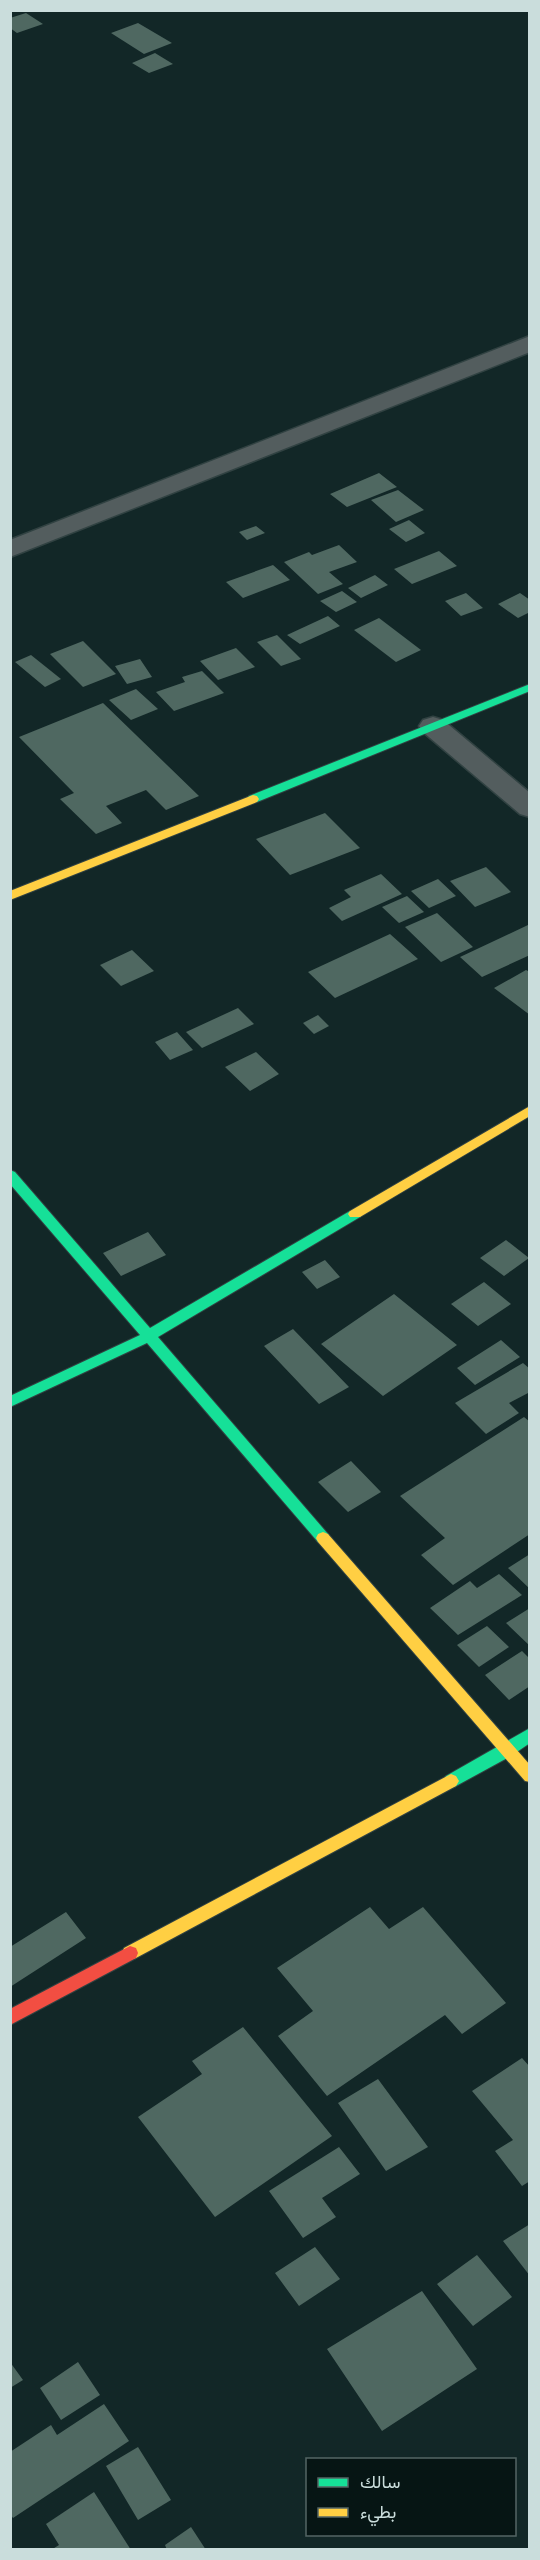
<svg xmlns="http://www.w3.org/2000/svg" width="540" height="2560" font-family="'Noto Sans',Vazirmatn,sans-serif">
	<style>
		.building { fill: #4f6861 }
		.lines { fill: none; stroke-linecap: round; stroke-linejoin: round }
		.street-casing { stroke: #314242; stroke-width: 3 }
		.fast-casing { stroke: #314242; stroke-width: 2 }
		.slow-casing { stroke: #314242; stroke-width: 2 }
		.jam-casing { stroke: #314242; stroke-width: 2 }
		.street { fill: #535d5e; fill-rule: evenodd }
		.fast { fill: #16e098; fill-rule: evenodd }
		.slow { fill: #ffcf43; fill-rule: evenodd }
		.jam { fill: #f24e42; fill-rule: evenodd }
	</style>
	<rect width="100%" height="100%" fill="#122727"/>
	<path class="building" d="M26,13L43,24L17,33L10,28V18Z
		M138,23L172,43L144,54L111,33Z
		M155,53L173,64L149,73L132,63Z
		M379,473L397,487L347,507L330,494Z
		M398,490L424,510L396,522L371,500Z
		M409,520L425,533L406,542L389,529Z
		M256,526L265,533L247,540L239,532Z
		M339,545L357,562L329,572L343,584L318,594L284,562L309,552L312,555Z
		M439,551L457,566L412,584L394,569Z
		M273,565L290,580L243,598L226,582Z
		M375,575L388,585L361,598L348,588Z
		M342,591L357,602L336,612L320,601Z
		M466,593L483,608L461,616L445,601Z
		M520,593L530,600V612L518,618L498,604Z
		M328,616L340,626L300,644L287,635Z
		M379,618L421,650L396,662L354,630Z
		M277,635L301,659L281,666L257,642Z
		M83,641L116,674L83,687L50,654Z
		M236,648L255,667L218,680L200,661Z
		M31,655L61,679L45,687L15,662Z
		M140,659L152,677L127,684L115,666Z
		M202,671L224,693L174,711L156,692L185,682L182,677Z
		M136,689L158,709L131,720L109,700Z
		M103,703L199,796L166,810L146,790L106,806L122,823L96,834L60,799L74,793L19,737Z
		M325,813L360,848L290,875L256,839Z
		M486,867L511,892L475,907L450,881Z
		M381,874L402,894L342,921L329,908L351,897L344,890Z
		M438,879L456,896L429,908L411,891Z
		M407,896L424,912L399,923L382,907Z
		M437,913L473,947L441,962L405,927Z
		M528,925L530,955L482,977L460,957Z
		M390,934L418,959L335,998L308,972Z
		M132,950L154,971L121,986L100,965Z
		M526,970L530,972V1015L494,988Z
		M238,1008L254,1024L202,1048L186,1032Z
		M318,1015L329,1026L314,1034L303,1023Z
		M177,1032L193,1050L170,1060L155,1042Z
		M256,1052L279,1074L250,1091L225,1067Z
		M148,1232L166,1255L121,1276L103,1253Z
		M506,1240L529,1258L504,1276L480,1258Z
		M325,1260L340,1277L317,1289L302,1272Z
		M484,1282L511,1304L478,1326L451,1304Z
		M394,1294L457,1345L383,1396L321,1344Z
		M293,1329L349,1387L319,1404L264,1346Z
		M501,1340L520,1357L475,1385L457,1368Z
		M523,1363L530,1369V1392L509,1403L519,1413L486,1434L455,1403Z
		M524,1417L530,1422V1534L453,1585L421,1555L445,1538L400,1496Z
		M351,1461L381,1492L348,1512L318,1482Z
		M530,1554V1589L508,1568Z
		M499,1574L522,1595L458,1635L430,1608L470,1581L477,1588Z
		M530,1608V1646L506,1623Z
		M487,1626L509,1647L479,1667L457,1645Z
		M522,1651L530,1659V1686L509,1700L485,1675Z
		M370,1907L389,1929L423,1907L506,2003L462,2034L445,2015L327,2096L278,2036L313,2011L277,1968Z
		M66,1912L86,1938L10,1987V1947Z
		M243,2027L332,2136L215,2217L138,2117L202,2074L192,2061Z
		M522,2058L530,2067V2181L522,2186L495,2151L513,2140L472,2091Z
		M378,2079L428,2147L386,2171L338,2103Z
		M339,2147L360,2174L322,2198L336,2217L303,2238L269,2191Z
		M530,2224V2276L503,2241Z
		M315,2247L340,2279L299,2306L275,2273Z
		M477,2255L512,2297L473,2326L437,2284Z
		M422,2291L477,2369L382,2431L327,2349Z
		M10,2362L23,2380L10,2388Z
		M78,2362L100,2395L61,2420L40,2388Z
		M104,2404L129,2441L13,2518L10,2514V2452L51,2425L57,2435Z
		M138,2447L171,2500L138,2520L106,2466Z
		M94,2492L131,2550H51L59,2545L46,2524Z
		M191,2527L206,2550H167L165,2545Z"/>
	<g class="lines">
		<defs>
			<path id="street" d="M530,336V352L10,557V540Z
				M433,717L443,720L530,793V817L520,814L423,732L419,726L423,720Z"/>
			<path id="fast" d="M530,684V691L257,802H249L247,799L249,796Z
				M10,1170L15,1172L150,1328L350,1211H360L362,1214L360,1217L158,1337L328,1534L330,1538L328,1542L323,1544L318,1542L147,1343L10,1407V1396L140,1335L10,1184Z
				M530,1728V1743L511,1756L456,1786L451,1788L446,1786L443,1781L446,1776Z"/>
			<path id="slow" d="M253,795L257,796L259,799L257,802L10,900V891Z
				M530,1106V1116L360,1217H350L348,1214L350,1211Z
				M323,1532L328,1534L530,1765V1782L525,1781L318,1542L316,1538L318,1534Z
				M451,1774L456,1776L459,1781L456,1786L136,1958L130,1960L124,1958L122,1953L124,1948Z"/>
			<path id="jam" d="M130,1946L136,1948L138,1953L136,1958L10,2025V2009Z"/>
		</defs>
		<use href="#street" class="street-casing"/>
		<use href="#fast" class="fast-casing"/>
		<use href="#slow" class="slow-casing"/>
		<use href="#jam" class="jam-casing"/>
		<use href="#street" class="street"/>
		<use href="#fast" class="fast"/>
		<use href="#slow" class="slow"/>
		<use href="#jam" class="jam"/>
	</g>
	<rect width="540" height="2560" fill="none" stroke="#cadddc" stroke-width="24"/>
	<rect x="306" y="2458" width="210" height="78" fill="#061514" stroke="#546564" stroke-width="1.5"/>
	<rect x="318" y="2478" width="30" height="9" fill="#16e098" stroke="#546564" stroke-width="1.5"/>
	<text x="360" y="2488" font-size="18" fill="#cadddc">سالك</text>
	<rect x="318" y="2508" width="30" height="9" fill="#ffcf43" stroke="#546564" stroke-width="1.5"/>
	<text x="360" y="2518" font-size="18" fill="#cadddc">بطيء</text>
</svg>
